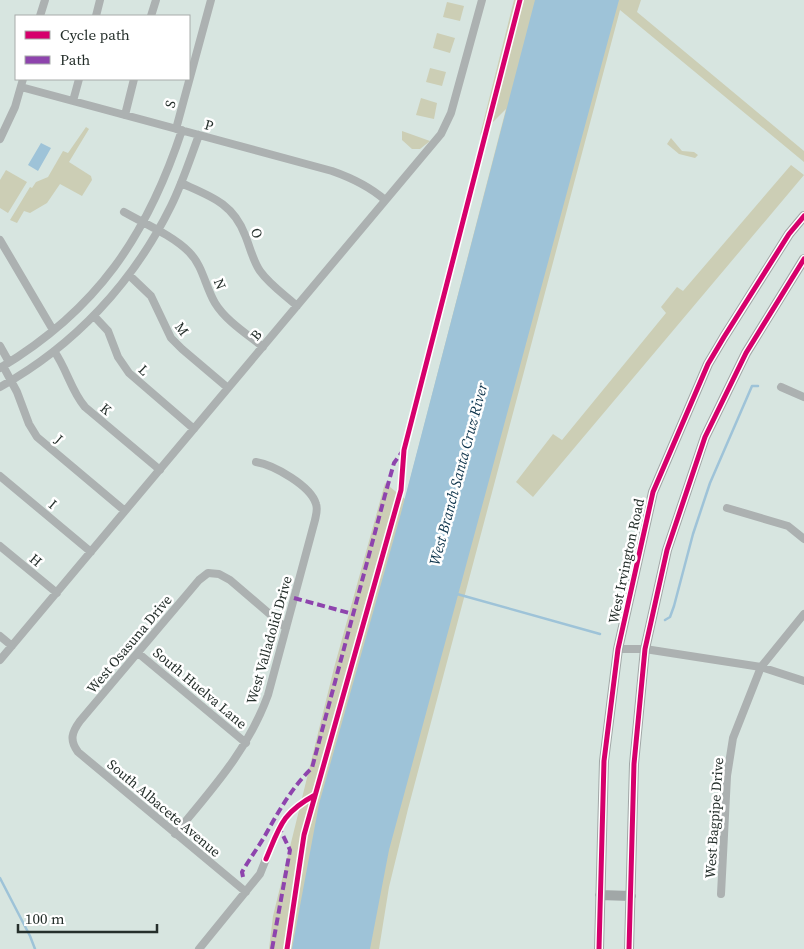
<svg xmlns="http://www.w3.org/2000/svg" width="804" height="949" font-family="'Source Serif 4',serif">
	<style>
		.green { fill: #ccceb5 }
		.water { fill: #9ec3d8 }
		.lines { fill: none; stroke-linecap: round; stroke-linejoin: round }
		.stream { stroke: #9ec3d8; stroke-width: 2.5 }
		.minor { stroke: #acb1b1; stroke-width: 8 }
		.secondary { stroke: #a1a7a7; stroke-width: 10 }
		.quiet { stroke: #8e44ad; stroke-width: 4; stroke-dasharray: 8 4; stroke-linecap: butt }
		.cycleway-casing { stroke: #fff; stroke-width: 8 }
		.cycleway { stroke: #d6006c; stroke-width: 5 }
		.labels { text-anchor: middle; dominant-baseline: central; stroke-width: 5; stroke-linejoin: round; paint-order: stroke }
		.street-label { font-size: 14px; fill: #252f2b; stroke: #fff }
		.water-label { font-size: 15px; font-style: italic; fill: #10364d; stroke: #fff }
	</style>
	<rect width="100%" height="100%" fill="#d7e5e0"/>
	<path class="green" d="M514,0H641L637,12L804,151V162L620,10L408,809L389,887L379,949H269L273,916L334,668L385,483L405,499L506,109L480,135Z
		M447,2L464,6L460,21L443,17Z
		M437,33L455,38L450,53L433,48Z
		M430,68L446,72L442,86L426,82Z
		M421,98L437,103L434,119L416,115Z
		M86,127L89,129L69,162L91,176L92,180L82,196L60,184L47,203L30,213L24,211L17,223L10,220L30,187L32,188L36,182L48,177L63,151L68,153Z
		M402,131L430,141L420,149H412L402,140Z
		M671,138L682,151L694,152L698,155L695,158L679,154L667,144Z
		M791,165L804,175L533,497L516,482L553,434L562,440L666,313L661,307L677,287L683,291Z
		M6,170L27,182L8,213L0,208V180Z"/>
	<path class="water" d="M535,0H619L389,850L370,949H292L319,804L401,513Z
		M41,143L51,148L38,171L28,165Z"/>
	<g class="lines">
		<path class="stream" d="M457,594L600,634
			M665,620L670,617L674,606L693,534L710,483L752,386H758
			M0,878L30,936L35,949"/>
		<path class="minor" d="M40,16L45,0
			M96,16L100,0
			M151,16L156,0
			M21,87L332,171C352,178 369,186 385,200
			M73,101L79,79
			M125,115L134,79
			M176,129L211,0
			M0,139L15,107L23,79
			M181,183C210,196 233,203 245,235C250,247 253,261 260,271C270,285 285,295 297,306
			M124,212C145,224 172,235 189,252C203,266 205,286 215,303C226,321 247,334 263,347
			M0,240L53,330
			M129,275L151,296L171,338L182,349L228,388
			M94,316L108,331L118,357L129,373L194,429
			M0,346L9,362
			M54,351C67,369 71,391 85,407L160,470
			M3,366L17,392L29,424L37,437L125,511
			M0,368C97,310 147,236 182,130
			M0,387C74,346 133,283 171,206C182,184 190,159 199,135
			M781,387L804,397
			M0,476L91,552
			M727,508L788,526L804,539
			M0,546L57,593
			M0,636L12,646
			M618,649H645L761,667L804,681
			M138,653L246,743
			M0,660L441,134L451,113L482,0
			M175,834C212,789 248,750 268,695L315,520C316,515 318,509 316,504C311,486 274,465 256,462
			M246,892L78,752C69,740 72,732 80,721L199,580L208,573L219,574L230,580L286,628
			M721,894L727,776L733,738L761,667L804,614
			M199,949L260,874L266,859"/>
		<path class="secondary" d="M600,895L631,896
			M599,949L604,761L618,649L653,492L708,364L724,337L789,234L804,216
			M629,949L634,764L645,649L667,550L705,437L746,353L804,259"/>
		<path class="quiet" d="M294,598L353,614
			M243,877L242,872C250,858 260,845 267,832C280,809 293,786 312,768L385,495L394,463L402,452
			M272,949L290,850L278,825"/>
		<defs>
			<path id="cycleway" d="M266,859C280,826 282,813 315,795
				M287,949L304,835L401,490L404,450L520,0
				M599,949L604,761L618,649L653,492L708,364L724,337L789,234L804,216
				M629,949L634,764L645,649L667,550L705,437L746,353L804,259"/>
		</defs>
		<use href="#cycleway" class="cycleway-casing"/>
		<use href="#cycleway" class="cycleway"/>
	</g>
	<g class="labels">
		<g class="street-label">
			<text transform="translate(170 104) rotate(-75)">S</text>
			<text transform="translate(209 125) rotate(15)">P</text>
			<text transform="translate(257 233) rotate(69)">O</text>
			<text transform="translate(220 284) rotate(68)">N</text>
			<text transform="translate(182 329) rotate(54)">M</text>
			<text transform="translate(256 335) rotate(-50)">B</text>
			<text transform="translate(144 370) rotate(44)">L</text>
			<text transform="translate(106 409) rotate(40)">K</text>
			<text transform="translate(59 439) rotate(40)">J</text>
			<text transform="translate(53 504) rotate(40)">I</text>
			<text transform="translate(36 560) rotate(40)">H</text>
			<text transform="translate(626 561) rotate(-78)">West Irvington Road</text>
			<text transform="translate(269 640) rotate(-74)">West Valladolid Drive</text>
			<text transform="translate(129 644) rotate(-50)">West Osasuna Drive</text>
			<text transform="translate(200 688) rotate(40)">South Huelva Lane</text>
			<text transform="translate(164 808) rotate(40)">South Albacete Avenue</text>
			<text transform="translate(714 818) rotate(-86)">West Bagpipe Drive</text>
		</g>
		<g class="water-label">
			<text transform="translate(458 474) rotate(-75)">West Branch Santa Cruz River</text>
		</g>
	</g>
	<rect x="15" y="15" width="175" height="65" fill="#ffffff" stroke="#a8acaa"/>
	<rect x="25" y="31" width="25" height="8" fill="#d6006c" stroke="#a8acaa"/>
	<text x="60" y="40" font-size="15" fill="#252f2b">Cycle path</text>
	<rect x="25" y="56" width="25" height="8" fill="#8e44ad" stroke="#a8acaa"/>
	<text x="60" y="65" font-size="15" fill="#252f2b">Path</text>
	<path d="M18 924v8h139v-8" fill="none" stroke="#252f2b" stroke-width="2.5"/>
	<text x="25" y="924" font-size="15" fill="#252f2b" stroke="#ffffff" stroke-width="4" paint-order="stroke">100 m</text>
</svg>
